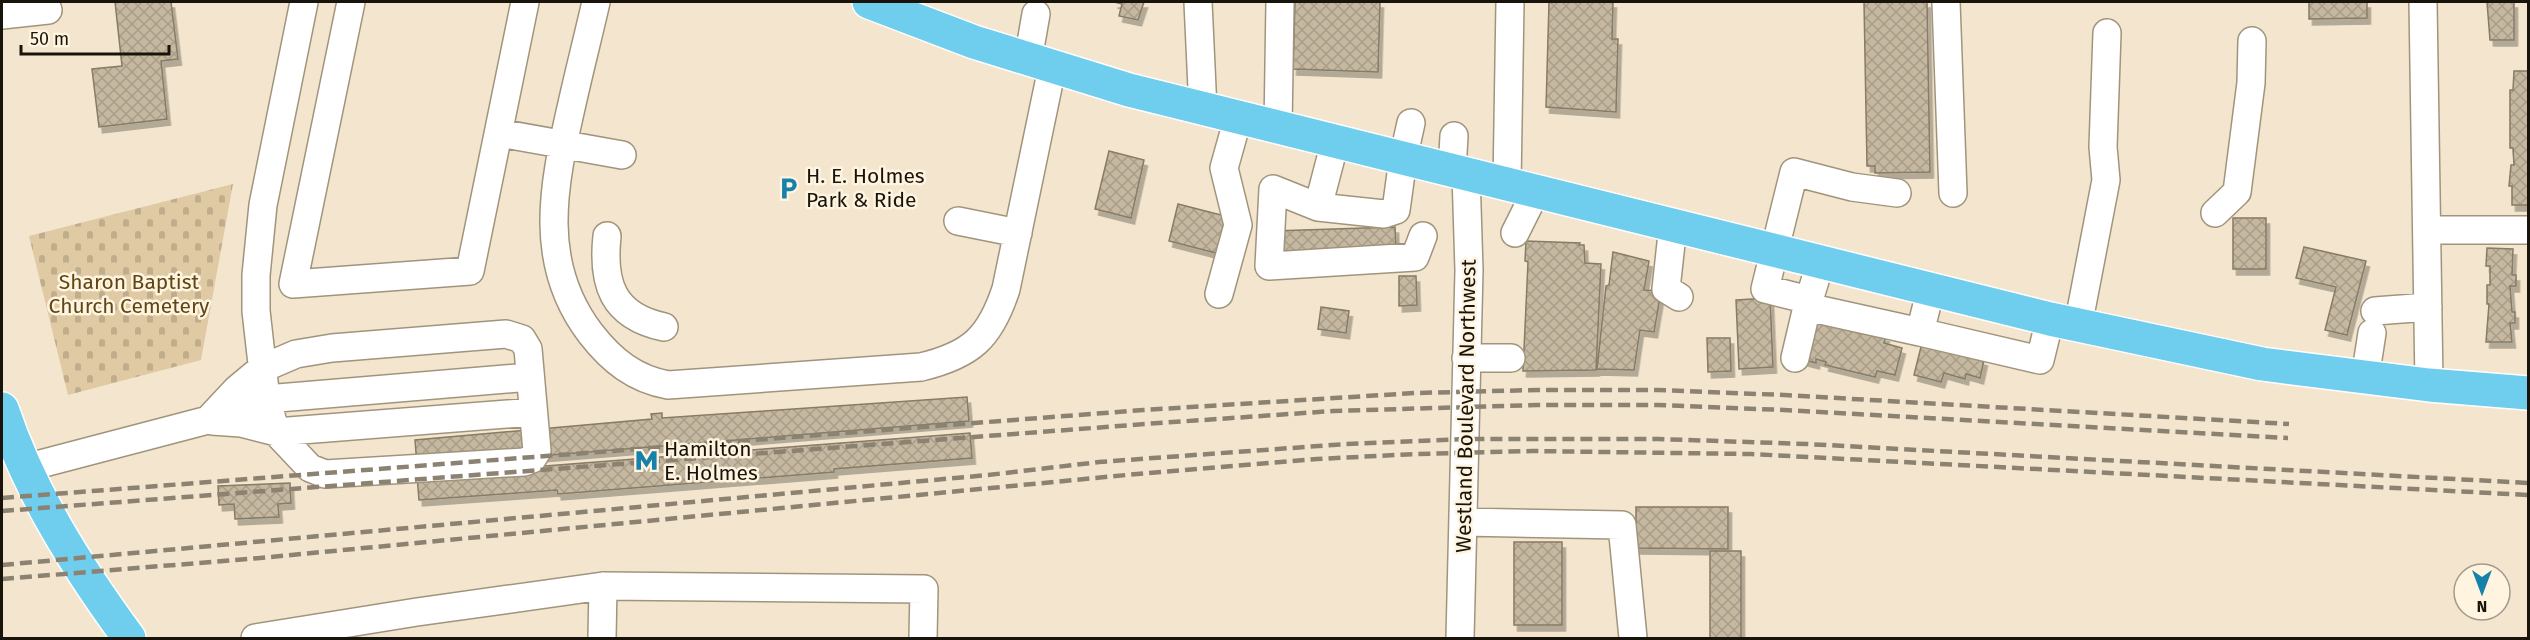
<svg xmlns="http://www.w3.org/2000/svg" width="2530" height="640" font-family="'Fira Sans',sans-serif">
	<style>
		.cemetery { fill: url(#cemetery-stones) }
		.building { fill: url(#building-cross-hatch); stroke: #877b65; stroke-width: 1.5; filter: url(#shadow) }
		.lines { fill: none; stroke-linecap: round; stroke-linejoin: round }
		.minor-casing { stroke: #a1947d; stroke-width: 30 }
		.major-casing { stroke: #fff; stroke-width: 36 }
		.minor { stroke: #fff; stroke-width: 27 }
		.major { stroke: #6fcdee; stroke-width: 33 }
		.rail { stroke: #8c8271; stroke-width: 4.5; stroke-dasharray: 12 6; stroke-linecap: butt }
		.labels { text-anchor: middle; dominant-baseline: central; stroke-width: 5; stroke-linejoin: round; paint-order: stroke }
		.poi-label { font-size: 21px; fill: #19140b; stroke: #fff4e0; text-anchor: start }
		.park-label { font-size: 21px; fill: #5f4614; stroke: #fff4e0 }
		.street-label { font-size: 21px; fill: #19140b; stroke: #fff4e0 }
	</style>
	<defs>
		<pattern id="cemetery-stones" width="16" height="16" patternUnits="userSpaceOnUse" patternTransform="scale(1.5)"><rect width="16" height="16" fill="#dfcaa4"/><path d="M2 7V4a2 2 0 0 1 4 0v3zM10 15v-3a2 2 0 0 1 4 0v3z" fill="#bfad8c"/></pattern>
		<pattern id="building-cross-hatch" width="8" height="8" patternUnits="userSpaceOnUse" patternTransform="scale(1.5)"><rect width="8" height="8" fill="#c5b8a1"/><path d="M0 0l8 8M0 8l8-8" fill="none" stroke="#a99d89"/></pattern>
		<filter id="shadow"><feDropShadow dx="3.5" dy="6" stdDeviation="0" flood-color="#0004"/></filter>
	</defs>
	<rect width="100%" height="100%" fill="#f4e6ce"/>
	<path class="cemetery" d="M233,184L201,360L68,395L29,236Z"/>
	<path class="building" d="M115,2H171L178,59L161,61L167,119L99,127L92,69L122,66Z
		M1114,2H1144L1138,20L1119,16L1122,4Z
		M1295,2H1380L1378,72L1293,69Z
		M1549,2H1613L1612,39H1618L1616,112L1546,107Z
		M1864,2H1927L1930,172L1875,173V166H1867Z
		M2309,2H2367V18L2309,19Z
		M2487,2H2514V40H2490Z
		M2514,71H2528V205H2512V186H2509L2511,165H2514L2513,148H2510V90H2513Z
		M1109,151L1144,160L1131,218L1095,209Z
		M1178,204L1229,217L1220,254L1169,241Z
		M2233,218H2266V269H2233Z
		M1395,227L1396,249L1274,253L1273,231Z
		M1526,241L1580,243L1579,245H1584L1585,263L1601,264L1596,370L1523,371L1528,262L1525,261Z
		M2304,247L2366,261L2347,335L2325,330L2336,287L2296,278Z
		M2487,248L2513,249L2512,275H2516V286H2510L2512,312H2515V323H2510L2512,342H2486L2489,304H2487V285H2490V266H2486Z
		M1613,252L1649,261L1644,290L1661,291L1654,332L1640,330L1634,370L1597,369L1606,286L1609,285Z
		M1399,276H1416L1417,305L1399,306Z
		M1770,298L1773,367L1739,369L1736,300Z
		M1321,307L1349,311L1346,333L1318,329Z
		M1814,319L1886,336L1884,343L1902,348L1895,375L1877,371L1875,377L1825,365L1826,362L1816,359V363L1804,360Z
		M1707,338H1730L1731,371L1708,372Z
		M1922,343L1984,360L1980,378L1966,374L1965,379L1944,373L1941,382L1914,375Z
		M967,397L969,421L417,466L415,440L652,419L651,414L662,413V418Z
		M970,433L972,458L834,469V472L558,494L557,490L419,500L417,476Z
		M290,483L291,503L278,504L279,517L235,519L234,504L219,505L218,486Z
		M1636,507H1728V549L1636,548Z
		M1514,542H1562V625H1514Z
		M1710,551H1741V638H1710Z"/>
	<g class="lines">
		<defs>
			<path id="minor" d="M351,2L293,284L470,271L525,2
				M596,2C588,37 579,72 571,108C553,187 537,264 591,334C612,361 635,379 668,385L921,367C971,355 990,338 1006,289L1052,68
				M1198,2L1203,110
				M1946,2L1953,193
				M2423,2L2429,385
				M2,15L48,10
				M1028,60L1036,14
				M1278,128L1280,2
				M499,133L622,155
				M1452,170L1454,136
				M1507,184L1510,2
				M1318,207L1335,142
				M1396,210L1384,214L1318,207L1273,189L1269,266L1415,257L1423,236
				M1396,210L1403,159L1411,123
				M2215,213L2237,192L2251,83L2252,41
				M958,221L1018,233
				M1673,225L1666,289L1679,297
				M2427,230H2528
				M1515,233L1536,191
				M607,236C602,283 612,316 664,327
				M1821,261L1807,307L1920,332
				M1931,289L1920,332L2040,360L2050,319
				M1219,294L1238,225L1224,168L1238,118
				M1809,300L1765,289L1794,172L1852,187L1897,193
				M2375,311L2428,307
				M2078,326L2106,180L2103,147L2107,33
				M1466,358H1511
				M1795,358L1807,307
				M2365,378L2372,333
				M208,420L237,389L261,369L296,354L332,348L506,334L522,339L528,349L537,451L532,459L524,462L325,474L310,468L276,432L266,399L256,311V275L263,205L304,2
				M212,421L241,423L276,432L533,412
				M25,468L208,420L266,399L530,377
				M1464,522L1622,525L1633,638
				M255,638L417,612L603,586
				M602,638L603,586L924,589L923,638
				M1460,638L1469,270L1466,174"/>
			<path id="major" d="M869,2L974,42L1129,90L2050,319L2262,364L2429,385L2528,393
				M2,409C30,493 77,567 129,638"/>
		</defs>
		<use href="#minor" class="minor-casing"/>
		<use href="#major" class="major-casing"/>
		<use href="#minor" class="minor"/>
		<use href="#major" class="major"/>
		<path class="rail" d="M2,498L1143,410L1416,393L1537,390H1658L1784,395L2289,424
			M2,511L1145,424L1333,411L1537,405H1658L1784,410L2288,438
			M2,565L988,475L1099,462L1346,444L1465,439H1658L1807,444L2528,483
			M2,579L260,558L1137,474L1317,459L1416,454L1532,451L1751,454L2528,495"/>
	</g>
	<defs>
		<symbol id="parking-bare" viewBox="-9 -9 18 18"><path d="M-3.5-5.5H1a3.5 3.5 0 0 1 0 7H-1V5.5H-3.5ZM-1-3.4V-.6H.8a1.4 1.4 0 0 0 0-2.8Z" fill="#1681aa" stroke="#fff4e0" stroke-width="2.5" paint-order="stroke"/></symbol>
		<symbol id="metro-bare" viewBox="-9 -9 18 18"><path d="M-5.5 5V-5H-3L0 0L3-5H5.5V5H3V-.5L0 4L-3-.5V5Z" fill="#1681aa" stroke="#fff4e0" stroke-width="2.5" paint-order="stroke"/></symbol>
	</defs>
	<g fill-rule="evenodd">
		<use href="#parking-bare" x="772" y="172" width="33" height="33"/>
		<use href="#metro-bare" x="630" y="444" width="33" height="33"/>
	</g>
	<g class="labels">
		<g class="poi-label">
			<text x="806" y="176">H. E. Holmes<tspan x="806" dy="24">Park &amp; Ride</tspan></text>
			<text x="664" y="449">Hamilton<tspan x="664" dy="24">E. Holmes</tspan></text>
		</g>
		<g class="park-label">
			<text x="129" y="282">Sharon Baptist<tspan x="129" dy="24">Church Cemetery</tspan></text>
		</g>
		<g class="street-label">
			<text transform="translate(1466 406) rotate(-89)">Westland Boulevard Northwest</text>
		</g>
	</g>
	<rect width="2530" height="640" fill="none" stroke="#19140b" stroke-width="6"/>
	<g transform="translate(2482 592) rotate(180)"><circle r="28" fill="#fff4e0" stroke="#a39a8b" stroke-width="1.5"/>
	<path d="M0-4.5L10 22L0 15L-10 22Z" fill="#1681aa"/>
	<text y="-9" font-size="16" font-weight="bold" text-anchor="middle" fill="#19140b">N</text>
	</g>
	<path d="M21 45v9h148v-9" fill="none" stroke="#19140b" stroke-width="3"/>
	<text x="30" y="45" font-size="18" fill="#19140b" stroke="#fff4e0" stroke-width="4.5" paint-order="stroke">50 m</text>
</svg>
